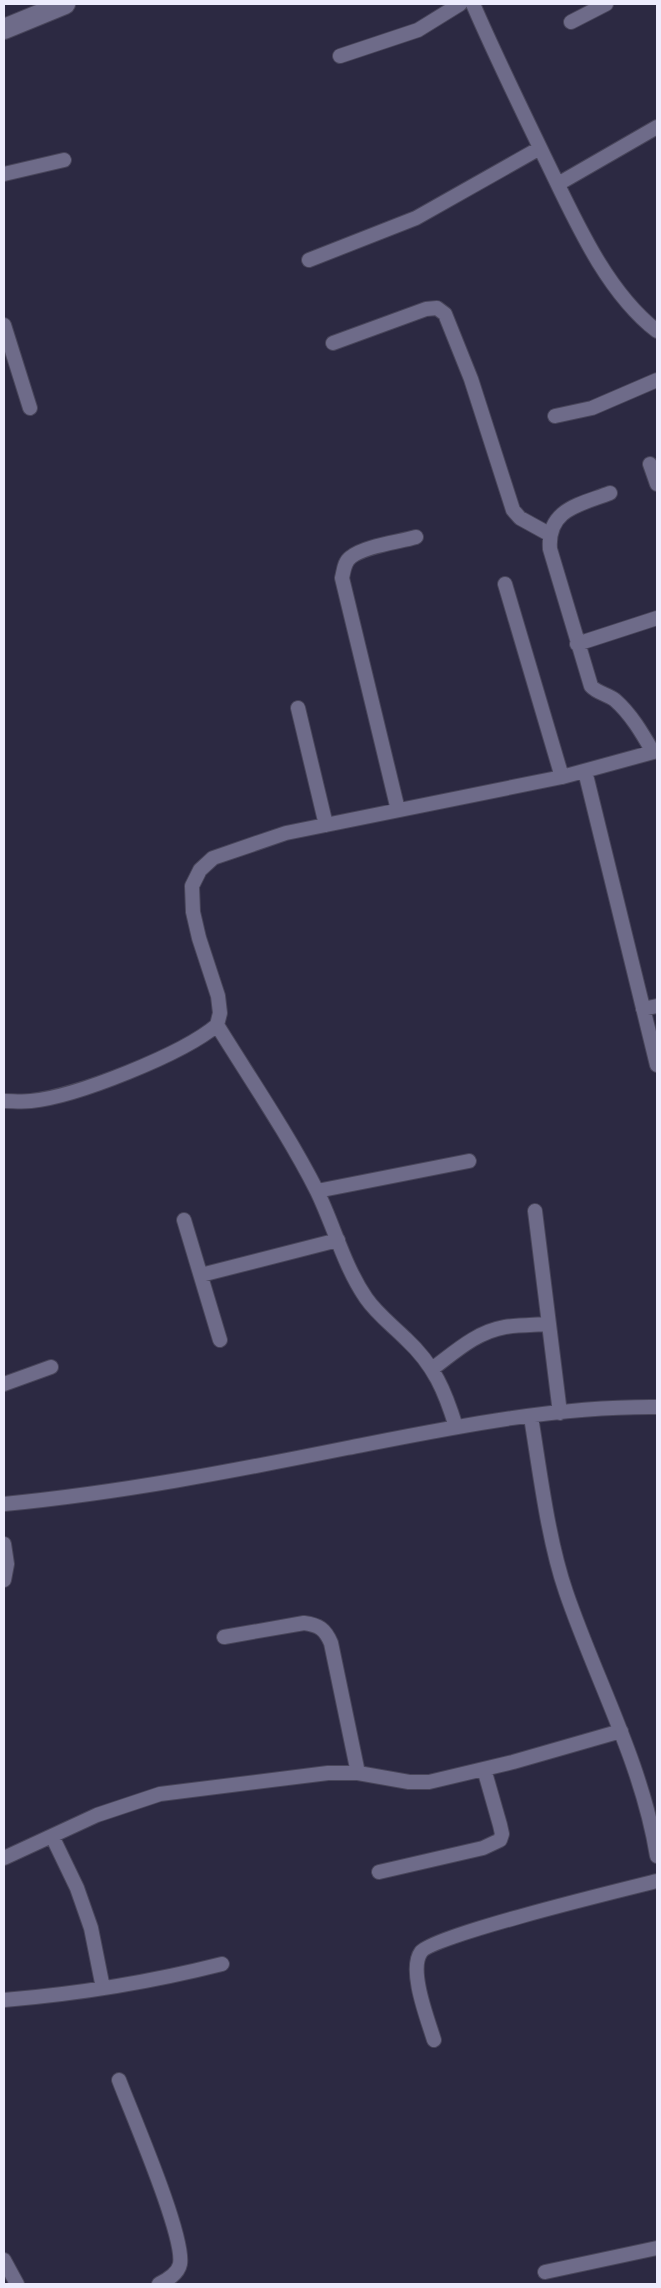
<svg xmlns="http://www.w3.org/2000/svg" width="661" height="2288" font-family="'Fira Sans',sans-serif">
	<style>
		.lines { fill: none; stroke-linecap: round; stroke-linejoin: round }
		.minor-casing { stroke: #49465b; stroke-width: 16 }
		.secondary-casing { stroke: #49465b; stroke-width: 22 }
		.minor { stroke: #6e6b89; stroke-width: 14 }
		.secondary { stroke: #6e6b89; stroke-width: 20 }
	</style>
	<rect width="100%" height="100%" fill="#2c2942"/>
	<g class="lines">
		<defs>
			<path id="minor" d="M473,4C495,55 520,106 544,156C573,215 604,290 657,331
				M571,22L606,4
				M340,56L418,30L460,4
				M4,174L64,160
				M558,184L657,127
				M309,260L416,218L540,148
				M4,325L30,408
				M333,343L426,309L437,308L445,314L471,379L513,510L520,518L549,534
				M555,416L592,408L657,380
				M650,464L657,484
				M610,493C579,505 547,509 550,549L591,686C597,693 607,694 615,700C631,714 642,733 653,752
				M505,584L562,777
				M577,644L657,618
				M298,708L326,825
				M585,771L657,1065
				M398,810L342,578C344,570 344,562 351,557C364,546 399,542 416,537
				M643,1009L657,1006
				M217,1025C251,1080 288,1134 317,1191C334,1226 344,1266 366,1298C377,1314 392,1325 406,1339C434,1365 445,1391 456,1427
				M4,1101C13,1101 22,1102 31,1101C75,1097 183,1054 217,1025L220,1013L218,996L199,938L193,912L192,886L200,870L213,858L286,833L562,777L657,751
				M317,1191L469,1161
				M535,1211L560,1413
				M184,1220L220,1340
				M201,1275L338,1240
				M432,1369C455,1352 476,1332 505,1327C519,1325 534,1325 548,1324
				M4,1384L51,1367
				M531,1417C540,1472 548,1540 566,1592C596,1680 642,1763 657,1856
				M4,1504C119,1493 233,1471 347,1448C449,1428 553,1406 657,1407
				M4,1544L7,1564L4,1580
				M224,1637L304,1623C319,1625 325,1629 331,1643L358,1773
				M52,1836L77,1888L91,1928L103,1988
				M4,1858L97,1815L160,1794L328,1773H358L409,1782H429L513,1762L621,1731
				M379,1872L483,1848L500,1840L502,1834L500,1825L484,1769
				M4,2000C77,1994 151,1982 222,1964
				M434,2040C428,2020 408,1970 421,1952C431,1936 625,1889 657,1881
				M119,2080C131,2112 185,2236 180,2264C178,2274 167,2280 159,2284
				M4,2260L17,2284
				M545,2272L657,2248"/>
			<path id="secondary" d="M4,29L65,4"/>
		</defs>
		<use href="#minor" class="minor-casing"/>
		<use href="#secondary" class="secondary-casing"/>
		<use href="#minor" class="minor"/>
		<use href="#secondary" class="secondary"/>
	</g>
	<rect width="661" height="2288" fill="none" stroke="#edecfd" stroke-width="10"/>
</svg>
